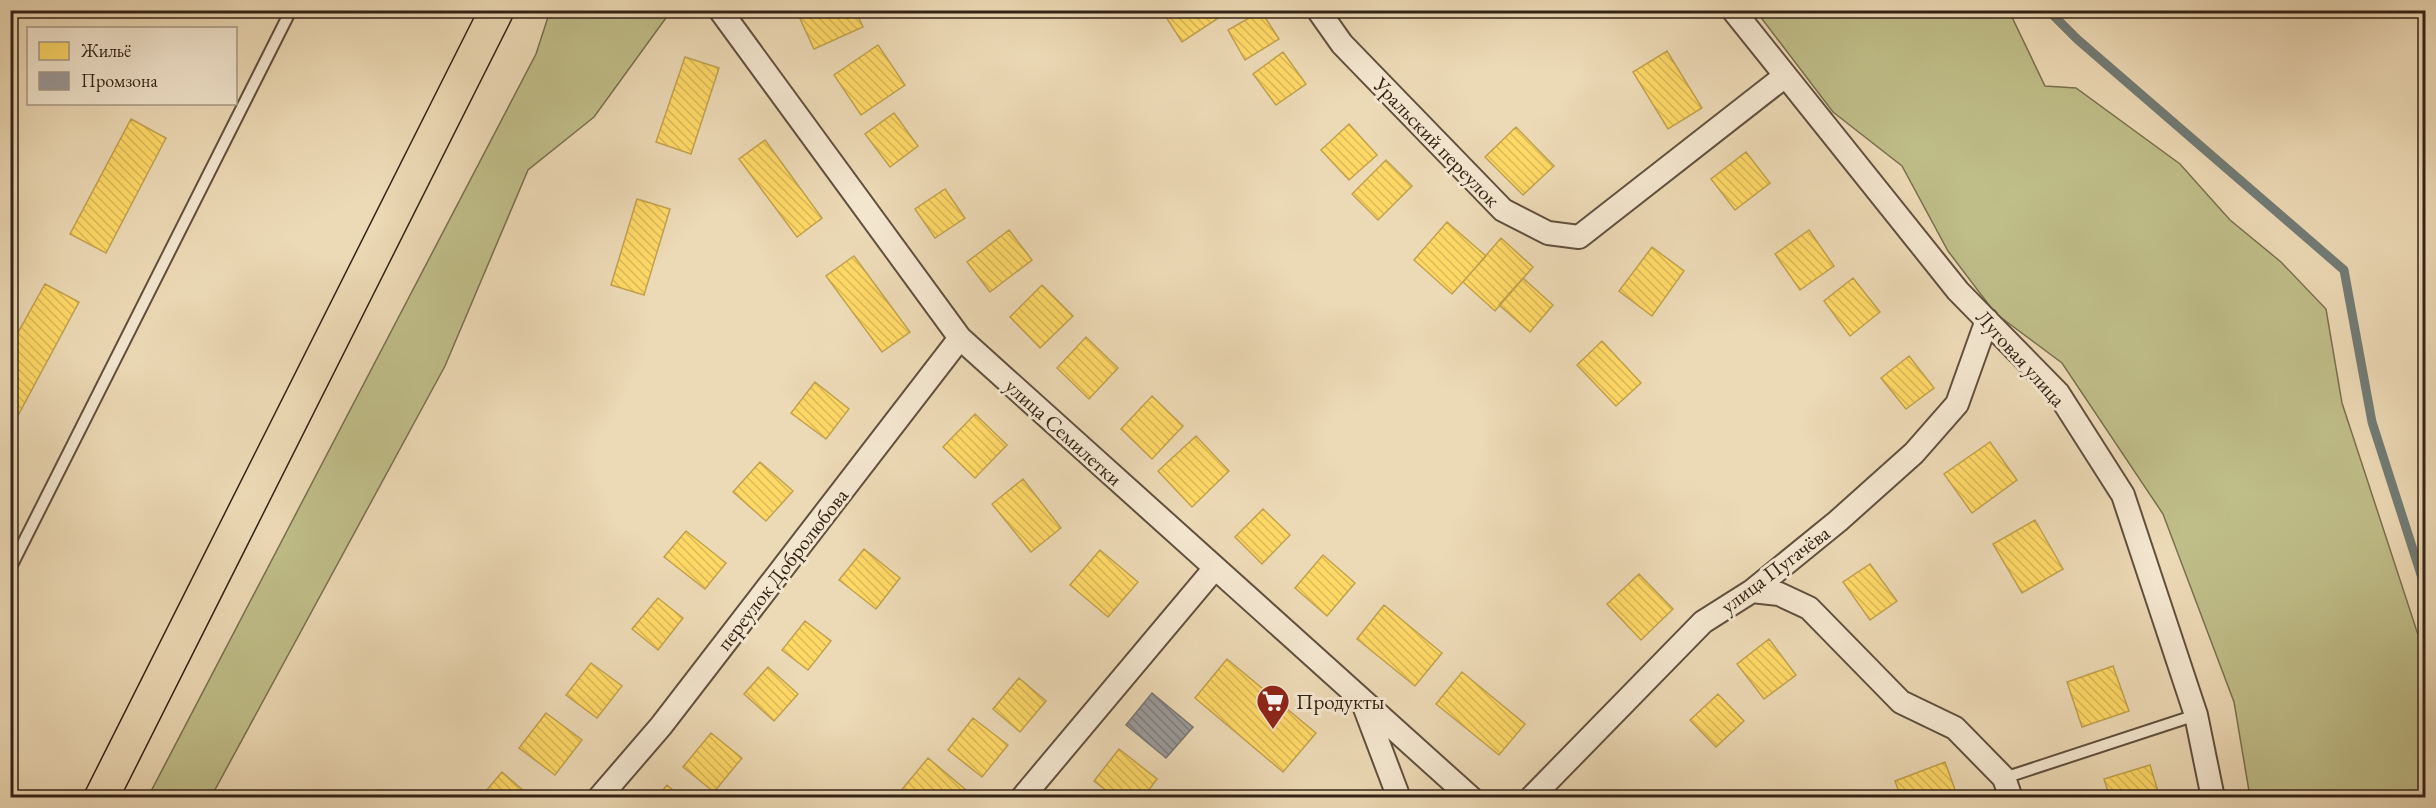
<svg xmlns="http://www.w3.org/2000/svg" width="2436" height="808" font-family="'EB Garamond',serif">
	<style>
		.green { fill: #bfbd88; stroke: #79704f; stroke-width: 1.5 }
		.homes { fill: url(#homes-back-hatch); stroke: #c2a24e; stroke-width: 1.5 }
		.industry { fill: url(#industry-back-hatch); stroke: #7a7672; stroke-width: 1.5 }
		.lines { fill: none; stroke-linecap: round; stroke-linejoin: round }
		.stream { stroke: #727c76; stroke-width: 9 }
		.lane-casing { stroke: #61503e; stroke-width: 14 }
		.street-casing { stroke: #61503e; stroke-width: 26 }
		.primary-casing { stroke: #332316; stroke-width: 36 }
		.lane { stroke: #f3e6cf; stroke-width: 10 }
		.street { stroke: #f3e6cf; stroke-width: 22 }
		.primary { stroke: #ecd9b5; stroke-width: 33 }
		.labels { text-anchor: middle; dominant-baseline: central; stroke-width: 6; stroke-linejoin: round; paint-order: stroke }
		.street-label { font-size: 21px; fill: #332316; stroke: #f3e6cf }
		.poi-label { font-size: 21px; fill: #332316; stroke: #f3e6cf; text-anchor: start }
	</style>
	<defs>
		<pattern id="homes-back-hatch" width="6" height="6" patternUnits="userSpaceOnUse" patternTransform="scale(1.5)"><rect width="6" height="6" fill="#ffd966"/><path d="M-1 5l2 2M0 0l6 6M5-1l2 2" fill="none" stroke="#dbba58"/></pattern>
		<pattern id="industry-back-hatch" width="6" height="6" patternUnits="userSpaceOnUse" patternTransform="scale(1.5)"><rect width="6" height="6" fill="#999"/><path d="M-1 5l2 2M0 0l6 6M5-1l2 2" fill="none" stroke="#7d7c7c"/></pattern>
	</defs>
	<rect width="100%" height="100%" fill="#ecd9b5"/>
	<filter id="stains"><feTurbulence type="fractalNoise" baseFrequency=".00333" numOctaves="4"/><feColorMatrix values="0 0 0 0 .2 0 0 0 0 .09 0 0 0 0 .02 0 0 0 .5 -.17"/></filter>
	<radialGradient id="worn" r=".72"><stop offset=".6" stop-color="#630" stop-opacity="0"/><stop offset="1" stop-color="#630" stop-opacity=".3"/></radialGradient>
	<path class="green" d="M550,11H671L594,117L528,170L445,366L211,797H148L536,54Z
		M1756,11H2009L2045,86L2076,88L2180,164L2230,220L2281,262L2326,309L2342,403L2425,656V797H2250L2234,702L2163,514L2062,363L1995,313L1948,251L1902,166L1833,112Z"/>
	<path class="homes" d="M796,10H855L863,27L814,49Z
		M1177,10H1212L1217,19L1182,42L1166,17Z
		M1261,11L1279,39L1245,60L1228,30Z
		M878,45L905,85L861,115L834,75Z
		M1667,51L1702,108L1668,129L1633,72Z
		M1283,52L1306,84L1276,105L1253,74Z
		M685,57L719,68L691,154L656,142Z
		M894,113L918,146L890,167L865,134Z
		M131,119L166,138L106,253L70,234Z
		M1349,124L1377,155L1349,180L1321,150Z
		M1516,127L1554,166L1523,195L1485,157Z
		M765,140L822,218L797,237L739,159Z
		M1746,152L1770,183L1735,210L1711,179Z
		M1386,160L1412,186L1378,220L1352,194Z
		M945,189L965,218L935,238L915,209Z
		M637,199L670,209L644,295L611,285Z
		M1447,222L1486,256L1452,294L1414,260Z
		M1009,230L1032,260L990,292L967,262Z
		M1809,230L1834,266L1800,290L1775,254Z
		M1501,238L1533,267L1495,311L1463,282Z
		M1652,247L1684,271L1652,316L1619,291Z
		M854,256L910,332L882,352L826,276Z
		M1523,278L1553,305L1530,332L1499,305Z
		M1853,278L1880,312L1850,336L1824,301Z
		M45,284L79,302L15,421L10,419V347Z
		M1042,285L1073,316L1040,348L1010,317Z
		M1086,337L1118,368L1089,399L1057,368Z
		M1602,341L1641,383L1616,406L1577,365Z
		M1909,356L1934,388L1906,409L1881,378Z
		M815,382L849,409L826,439L791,413Z
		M1152,396L1183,426L1152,459L1121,429Z
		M975,414L1007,445L975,478L943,447Z
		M1196,436L1229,471L1192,507L1158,471Z
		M1990,442L2017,480L1972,513L1944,474Z
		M760,462L793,491L766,521L733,492Z
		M1023,479L1061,528L1031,552L992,504Z
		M1263,509L1290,535L1262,564L1235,537Z
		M2035,520L2063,569L2022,593L1993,544Z
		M686,531L726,563L705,589L664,557Z
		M864,549L900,578L876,609L839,580Z
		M1100,550L1138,582L1108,617L1070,585Z
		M1323,555L1355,583L1327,616L1295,588Z
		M1870,564L1897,601L1870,620L1843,582Z
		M1639,574L1673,609L1641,640L1607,604Z
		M658,598L683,618L658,650L632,629Z
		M1384,605L1442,653L1415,686L1357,639Z
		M805,621L831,641L808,670L782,650Z
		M1769,639L1796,675L1764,699L1737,664Z
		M1227,659L1316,733L1283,772L1195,698Z
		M591,663L622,686L597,718L566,695Z
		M2113,666L2129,711L2082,727L2067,682Z
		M768,667L798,694L774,721L744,694Z
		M1462,672L1525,724L1499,755L1436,704Z
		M1019,678L1046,701L1020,732L993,709Z
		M1718,694L1744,721L1716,747L1690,720Z
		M546,713L582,740L555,775L519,748Z
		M973,718L1008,745L982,777L948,750Z
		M711,733L742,758L714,792L683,767Z
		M1119,749L1157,779L1143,798H1116L1094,781Z
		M928,758L965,789L957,798H895Z
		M1945,762L1958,798H1901L1895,781Z
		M2150,765L2160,798H2110L2104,779Z
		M502,772L532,798H480Z
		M667,785L682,798H656Z"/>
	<path class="industry" d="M1152,693L1193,727L1166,758L1126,725Z"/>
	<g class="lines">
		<path class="stream" d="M2048,10L2077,39L2344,270L2372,422L2426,590"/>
		<defs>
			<path id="lane" d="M10,569L291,10
				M2004,778L2196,715"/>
			<path id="street" d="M720,10L960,338L1471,798
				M1318,10L1342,44L1503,210L1548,233L1579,237L1785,76
				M1733,10L1958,291L2058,393L2123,495L2196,715L2213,798
				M1752,591L1779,594L1809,608L1901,702L1955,728L2004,778L2011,798
				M1363,703L1399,798
				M599,798L661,726L960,338
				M1022,798L1215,568
				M1531,798L1703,622L1752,591L1838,521L1914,453L1957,404L1987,320"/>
			<path id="primary" d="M101,798L497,10"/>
		</defs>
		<use href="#lane" class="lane-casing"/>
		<use href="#street" class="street-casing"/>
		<use href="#primary" class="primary-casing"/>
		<use href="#lane" class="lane"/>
		<use href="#street" class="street"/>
		<use href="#primary" class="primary"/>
	</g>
	<defs>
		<symbol id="supermarket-pin" viewBox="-11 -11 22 30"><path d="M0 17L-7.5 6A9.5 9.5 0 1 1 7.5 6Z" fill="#8f2418" stroke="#f3e6cf"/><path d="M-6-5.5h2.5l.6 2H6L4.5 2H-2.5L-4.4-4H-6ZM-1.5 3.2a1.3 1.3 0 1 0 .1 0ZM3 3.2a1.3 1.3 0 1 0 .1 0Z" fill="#fff"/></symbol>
	</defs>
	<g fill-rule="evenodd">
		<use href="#supermarket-pin" x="1254" y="682" width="38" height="52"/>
	</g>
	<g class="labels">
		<g class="street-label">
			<text transform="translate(1437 142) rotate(46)">Уральский переулок</text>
			<text transform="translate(2021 358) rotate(48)">Луговая улица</text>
			<text transform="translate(1064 432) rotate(42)">улица Семилетки</text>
			<text transform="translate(782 569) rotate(-52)">переулок Добролюбова</text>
			<text transform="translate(1775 569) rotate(-37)">улица Пугачёва</text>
		</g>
		<g class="poi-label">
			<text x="1296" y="701">Продукты</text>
		</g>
	</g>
	<rect width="2436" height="808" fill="none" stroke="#ecd9b5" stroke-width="36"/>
	<rect x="12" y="12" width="2412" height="784" fill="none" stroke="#332316" stroke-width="3"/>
	<rect x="18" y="18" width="2400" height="772" fill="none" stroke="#332316" stroke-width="1.5"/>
	<rect x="27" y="27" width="210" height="78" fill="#f3e6cf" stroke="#a69885" stroke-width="1.5"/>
	<rect x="39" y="42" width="30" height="18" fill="#ffd966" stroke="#a69885" stroke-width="1.5"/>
	<text x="81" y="57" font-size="18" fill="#332316">Жильё</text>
	<rect x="39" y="72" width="30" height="18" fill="#999999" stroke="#a69885" stroke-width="1.5"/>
	<text x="81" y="87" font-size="18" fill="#332316">Промзона</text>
	<rect width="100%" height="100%" filter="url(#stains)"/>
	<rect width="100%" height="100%" fill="url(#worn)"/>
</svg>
